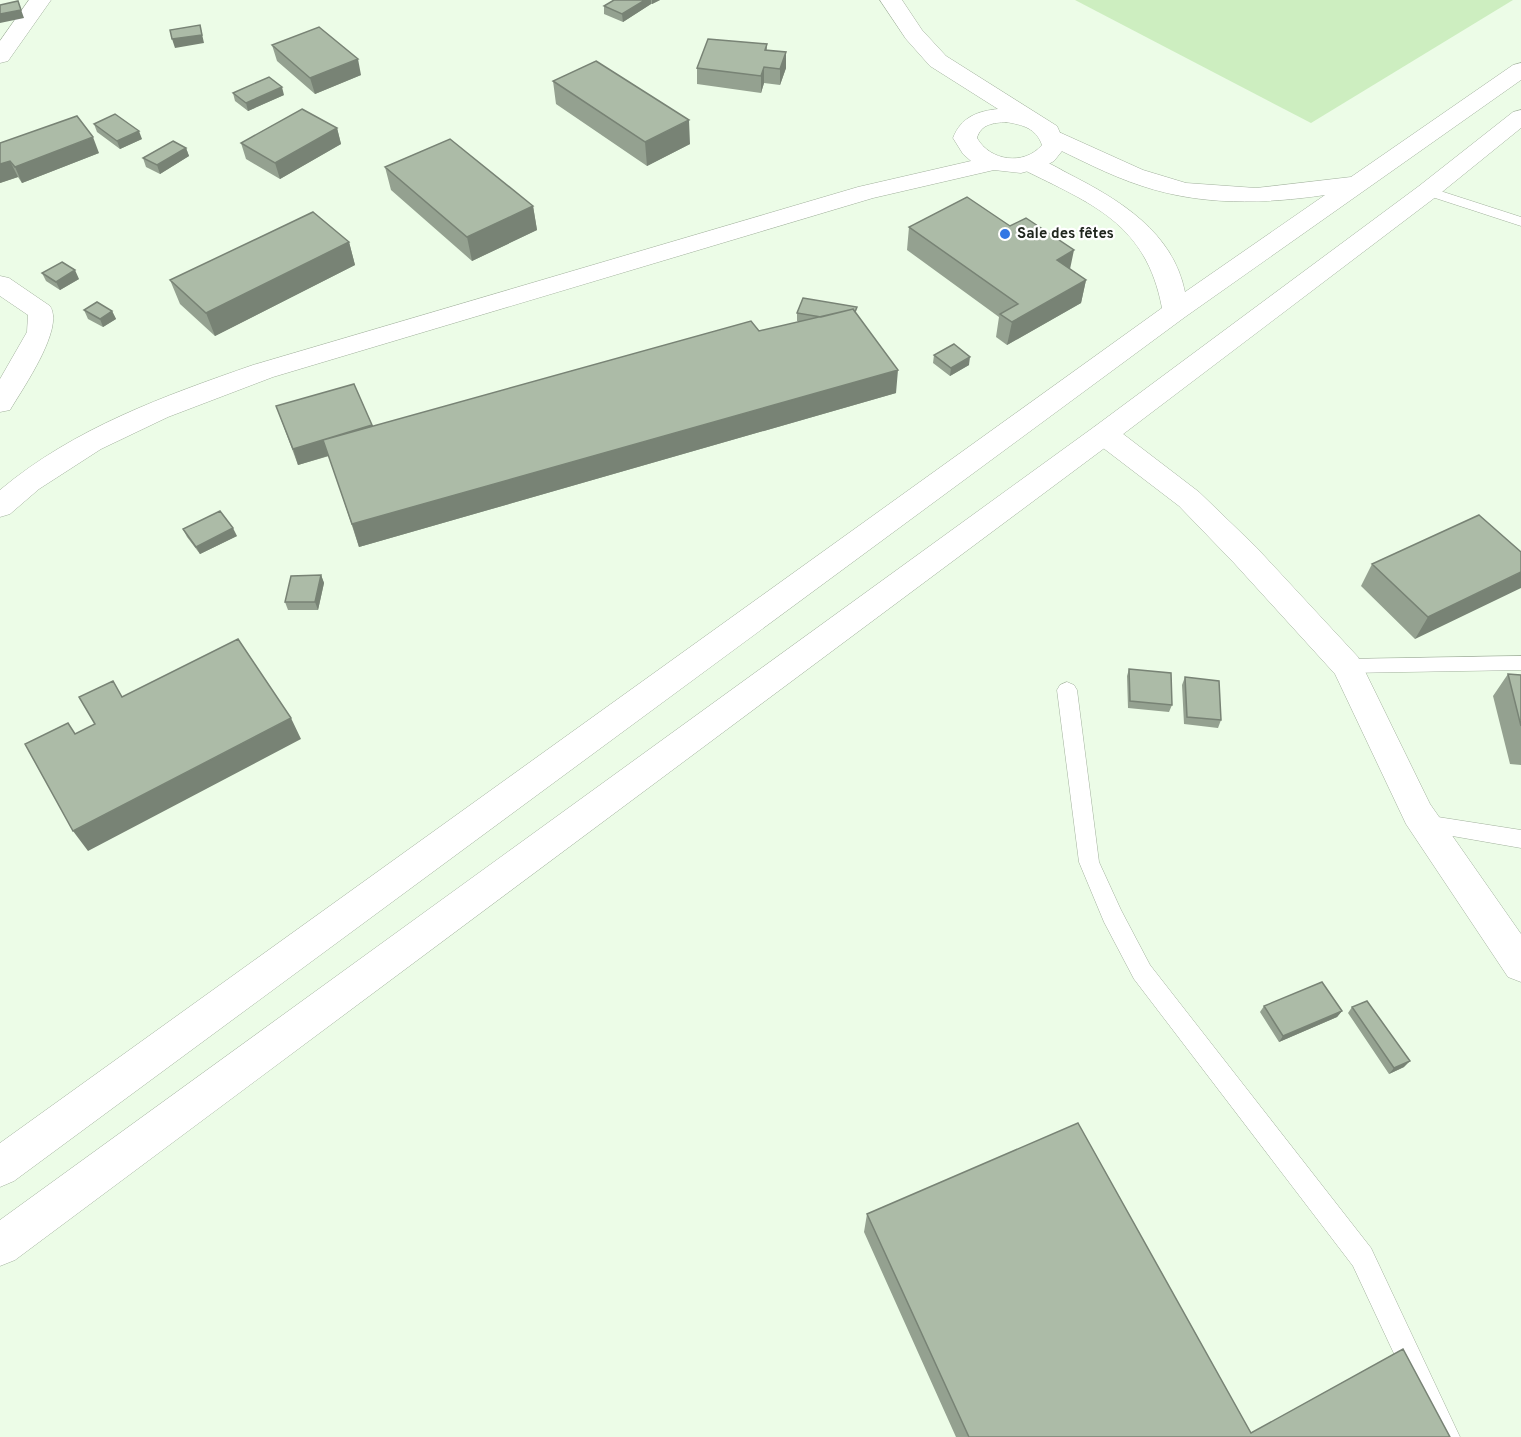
<svg xmlns="http://www.w3.org/2000/svg" width="1521" height="1437" font-family="Overpass,sans-serif">
	<style>
		.green { fill: #cdeec0 }
		.lines { fill: none; stroke-linecap: round; stroke-linejoin: round }
		.lane-casing { stroke: #a2b19d; stroke-width: 1 }
		.street-casing { stroke: #a2b19d; stroke-width: 1 }
		.secondary-casing { stroke: #a2b19d; stroke-width: 1 }
		.highway-casing { stroke: #a2b19d; stroke-width: 1 }
		.lane { fill: #fff; fill-rule: evenodd }
		.street { fill: #fff; fill-rule: evenodd }
		.secondary { fill: #fff; fill-rule: evenodd }
		.highway { fill: #fff; fill-rule: evenodd }
		.wall { fill: #94a190 }
		.shaded-wall { fill: #788375 }
		.building { fill: #acbba7; stroke: #788375; stroke-width: 1.5 }
		.poi-dot { fill: #3277e4; stroke: #fff; stroke-width: 2 }
		.labels { text-anchor: middle; dominant-baseline: central; stroke-width: 4.5; stroke-linejoin: round; paint-order: stroke }
		.far-poi-label { font-size: 15px; font-weight: bold; fill: #20261e; stroke: #fff; text-anchor: start }
	</style>
	<rect width="100%" height="100%" fill="#ecfce7"/>
	<path class="green" d="M1075,0H1513L1311,123Z"/>
	<g class="lines">
		<defs>
			<path id="lane" d="M1428,187L1521,217V226L1423,194L1421,191Z
				M1521,656V670L1347,673L1340,671L1338,666L1340,661L1347,659Z
				M1067,682L1074,685L1077,690L1099,862L1121,910L1150,965L1371,1248L1460,1437H1433L1353,1266L1134,979L1104,922L1079,862L1057,690L1060,685Z
				M1425,815L1521,830V848L1418,830L1415,824L1418,818Z"/>
			<path id="street" d="M29,0H51L8,61L0,63V41Z
				M0,276L9,278L50,306C65,328 23,388 10,410L0,412V379L27,332L28,315L0,296Z
				M1104,424L1114,427L1199,492L1256,547L1358,657L1430,804L1521,934V982L1508,977L1406,824L1335,674L1234,563L1179,506L1094,441L1090,434L1094,427Z"/>
			<path id="secondary" d="M880,0H902L922,30L946,56L1057,126L1066,146L1054,161L1043,167L1021,173L994,170L873,198L273,377L168,417L101,449L39,489L10,514L0,517V490C74,428 164,396 253,365L858,187L971,161L963,154L953,138C961,117 978,111 998,109L930,66L906,39ZM1006,122C1023,125 1036,128 1042,145C1024,166 990,161 977,138C981,124 993,123 1006,122Z"/>
			<path id="highway" d="M1521,63V80L1185,317L14,1181L0,1187V1143L1162,308C1146,223 1092,204 1022,169L1018,164L1022,159C1038,155 1054,166 1069,174C1120,200 1173,232 1185,292L1325,195C1264,204 1202,206 1142,186C1108,175 1077,158 1045,143L1041,138L1045,133H1061L1143,170L1186,183L1256,188L1351,177L1513,65Z
				M1521,110V128L1437,196L1114,441L15,1260L0,1266V1220L1094,427L1419,186L1513,112Z"/>
		</defs>
		<use href="#lane" class="lane-casing"/>
		<use href="#street" class="street-casing"/>
		<use href="#secondary" class="secondary-casing"/>
		<use href="#highway" class="highway-casing"/>
		<use href="#lane" class="lane"/>
		<use href="#street" class="street"/>
		<use href="#secondary" class="secondary"/>
		<use href="#highway" class="highway"/>
	</g>
	<path class="wall" d="M614,0H660L652,4H651L623,22L604,14V6Z
		M767,44V50L786,68L780,85L764,83L761,93L697,84V68Z
		M272,45L361,75L315,94L277,61Z
		M553,81L690,144L647,166L556,104Z
		M233,93L284,95L248,111L235,101Z
		M94,124L142,139L120,149L97,132Z
		M337,128L341,144L280,179L246,159L241,143Z
		M0,143L99,153L22,183L18,177L0,183Z
		M186,148L189,156L160,174L146,167L143,158Z
		M385,167L533,206L537,230L472,261L391,190Z
		M909,227L1070,269L1086,280L1081,303L1007,345L996,337L999,317L907,250Z
		M349,242L355,265L215,336L180,304L170,280Z
		M42,273L79,279L60,290L46,281Z
		M84,310L112,311L116,319L103,327L88,319Z
		M797,313L857,314L896,393L359,547L329,456L298,465L276,406L373,427L800,322L797,321Z
		M934,355L969,365L950,376L933,363Z
		M183,529L237,536L200,554L187,537Z
		M1521,552L1415,639L1361,586L1372,564Z
		M321,575L324,583L318,610H288L285,602Z
		M1129,669L1172,705L1169,712L1128,708L1127,676Z
		M1508,674L1521,675V765L1510,764L1493,696Z
		M1185,677L1221,720L1218,728L1184,724L1182,685Z
		M1264,1006L1342,1011L1337,1017L1279,1042L1260,1012Z
		M1352,1007L1404,1067L1389,1074L1348,1013Z
		M867,1214L1251,1433L1450,1437H956L864,1232Z"/>
	<path class="shaded-wall" d="M645,0H651V4L623,22L622,14Z
		M652,0H660L652,4Z
		M18,1L24,18L0,23V14Z
		M200,25L204,43L175,48L172,39Z
		M786,52V68L780,85V69Z
		M358,59L361,75L315,94L310,78Z
		M764,67V83L761,93V76Z
		M282,87L284,95L248,111L246,103Z
		M689,120L690,144L647,166L645,142Z
		M337,128L341,144L280,179L275,163Z
		M139,131L142,139L120,149L117,141Z
		M93,137L99,153L22,183L15,167Z
		M186,148L189,156L160,174L157,165Z
		M10,161L18,177L0,183V164Z
		M533,206L537,230L472,261L467,237Z
		M349,242L355,265L215,336L206,313Z
		M1074,250L1069,274L1057,260Z
		M75,270L79,279L60,290L56,282Z
		M1086,280L1081,303L1007,345L1012,322Z
		M112,311L116,319L103,327L100,319Z
		M970,357L969,365L950,376L951,368Z
		M898,370L896,393L359,547L352,524Z
		M372,425L377,441L298,465L293,449Z
		M233,528L237,536L200,554L196,547Z
		M1521,572V588L1415,639L1428,617Z
		M321,575L324,583L318,610L315,602Z
		M291,718L301,739L88,851L73,831Z
		M1342,1011L1337,1017L1279,1042L1283,1036Z
		M1410,1061L1404,1067L1389,1074L1394,1068Z"/>
	<path class="building" d="M614,0H645L622,14L604,6Z
		M18,1L21,10L0,14V5Z
		M200,25L202,35L172,39L170,30Z
		M319,27L358,59L310,78L272,45Z
		M708,39L767,44L765,50L786,52L780,69L764,67L761,76L697,68Z
		M596,61L689,120L645,142L553,81Z
		M269,77L282,87L246,103L233,93Z
		M302,109L337,128L275,163L241,143Z
		M115,114L139,131L117,141L94,124Z
		M77,116L93,137L15,167L10,161L0,164V143Z
		M450,139L533,206L467,237L385,167Z
		M173,141L186,148L157,165L143,158Z
		M967,197L1010,226L1026,218L1074,250L1057,260L1086,280L1012,322L1000,314L1018,304L909,227Z
		M313,212L349,242L206,313L170,280Z
		M62,262L75,270L56,282L42,273Z
		M803,298L857,307L855,312L853,309L821,317L797,313Z
		M97,302L112,311L100,319L84,310Z
		M853,309L898,370L352,524L323,440L751,321L759,331Z
		M954,344L970,357L951,368L934,355Z
		M354,384L372,425L293,449L276,406Z
		M220,511L233,528L196,547L183,529Z
		M1479,515L1521,552V572L1428,617L1372,564Z
		M321,575L315,602H285L291,576Z
		M238,639L291,718L73,831L25,744L68,723L75,734L95,724L79,697L113,681L122,697Z
		M1129,669L1171,673L1172,705L1130,701Z
		M1508,674L1521,675V726Z
		M1185,677L1219,681L1221,720L1187,717Z
		M1322,982L1342,1011L1283,1036L1264,1006Z
		M1367,1001L1410,1061L1394,1068L1352,1007Z
		M1078,1123L1251,1433L1403,1349L1450,1437H969L867,1214Z"/>
	<circle class="poi-dot" cx="1005" cy="234" r="6"/>
	<g class="labels">
		<g class="far-poi-label">
			<text x="1017" y="234">Sale des fêtes</text>
		</g>
	</g>
</svg>
